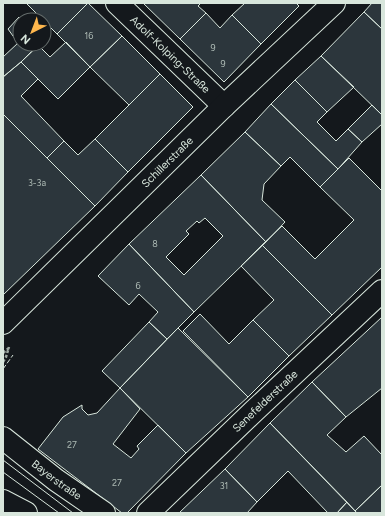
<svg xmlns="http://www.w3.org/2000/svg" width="385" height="516" font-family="Figtree,sans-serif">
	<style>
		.building { fill: #2c363c; stroke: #d8e6dc; fill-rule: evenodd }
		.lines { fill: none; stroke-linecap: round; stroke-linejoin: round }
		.minor-casing { stroke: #d8e6dc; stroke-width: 24 }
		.path { stroke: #9da8a2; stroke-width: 2.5; stroke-dasharray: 3 2; stroke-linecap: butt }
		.minor { stroke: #14181c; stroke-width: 22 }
		.tram { stroke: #d8e6dc; stroke-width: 1 }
		.fence { stroke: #d8e6dc; stroke-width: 1; stroke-dasharray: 5 2; stroke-linecap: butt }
		.labels { text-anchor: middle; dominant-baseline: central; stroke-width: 3; stroke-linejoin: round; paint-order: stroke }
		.number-label { font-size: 9px; fill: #adbab4 }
		.street-label { font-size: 11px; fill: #d8e6dc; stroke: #14181c }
	</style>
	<rect width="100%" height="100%" fill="#14181c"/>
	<path class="building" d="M26,3H88L57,34Z
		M88,3L122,36L90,67L57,34Z
		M143,3H201L198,6L206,13L180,39Z
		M245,3H296L299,6L261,44L232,15Z
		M372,3H382V29L364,12Z
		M364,12L382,29V115L321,56Z
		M206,13L220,28L232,15L261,44L224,82L180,39Z
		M19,17L22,20H20V44H40L21,62L3,77V57L18,43L8,29Z
		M122,36L160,74L129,105L90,67Z
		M66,42L90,67L58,99L21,62L38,45L50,57Z
		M321,56L354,87L327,112L295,80Z
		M21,62L38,79L21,96L64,141L47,158L3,114V77Z
		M160,74L193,107L128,172L95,139Z
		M295,80L327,112L317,122L336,141L348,129L362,142L338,169L271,104Z
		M271,104L338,169L320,187L290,157L281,166L245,132Z
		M372,105L382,115V124L362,142L348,129Z
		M3,114L95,206L3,295Z
		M245,132L281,166L264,184L262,200L285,222L266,242L201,175Z
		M95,139L128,172L95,206L47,158L64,141L78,155Z
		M349,158L382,191V267L332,315L262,245L282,226L315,259L354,220L320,187Z
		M201,175L266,242L194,312L129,244ZM205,218L223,236L184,275L166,257L189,234L186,231L197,221L199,223Z
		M129,244L194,312L167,339L149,322L158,312L139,294L129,305L98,276Z
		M262,245L332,315L289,356L253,320L274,300L241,266Z
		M200,314L229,344L253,320L289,356L248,397L183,331Z
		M382,317V388L346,417L312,382Z
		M149,322L167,339L120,388L102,371Z
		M178,328L248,397L186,453L120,388Z
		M312,382L346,417L327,435L346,452L364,436L382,455V485L355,511L270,423Z
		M120,388L140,409L113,444L131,458L139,449L137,446L158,425L186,453L127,513H122L38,449L63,417L82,405V409L88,415L97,413Z
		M270,423L347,502L337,513H328L288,471L257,502L225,469Z
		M225,469L257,502L247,513H179Z
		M382,485V513H357L355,511Z
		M347,502L357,513H337Z"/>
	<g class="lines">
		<defs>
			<g id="minor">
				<path id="s1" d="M117,3L224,106"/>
				<path id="s2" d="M3,323L224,106L334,3"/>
				<path id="s3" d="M3,438L56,480L104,513"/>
				<path d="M3,501L26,513"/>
				<path id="s4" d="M148,513L254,411L382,291"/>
			</g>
		</defs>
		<use href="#minor" class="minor-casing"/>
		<path class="path" d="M3,353L9,348
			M3,362L6,357L9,347"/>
		<use href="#minor" class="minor"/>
		<path class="tram" d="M3,460L73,513
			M3,472L59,513"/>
		<path class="fence" d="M3,369L13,355"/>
	</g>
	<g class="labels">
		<g class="number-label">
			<text x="89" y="35">16</text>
			<text x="213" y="47">9</text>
			<text x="223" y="63">9</text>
			<text x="37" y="182">3-3a</text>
			<text x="155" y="243">8</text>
			<text x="138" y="285">6</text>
			<text x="72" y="444">27</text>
			<text x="117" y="482">27</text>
			<text x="224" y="485">31</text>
		</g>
		<g class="street-label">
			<text stroke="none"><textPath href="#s1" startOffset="74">Adolf-Kolping-Straße</textPath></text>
			<text stroke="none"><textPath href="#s2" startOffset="230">Schillerstraße</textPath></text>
			<text stroke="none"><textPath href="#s4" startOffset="162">Senefelderstraße</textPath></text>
			<text stroke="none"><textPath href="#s3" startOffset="68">Bayerstraße</textPath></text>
		</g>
	</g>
	<rect width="385" height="516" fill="none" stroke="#d8e6dc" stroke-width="8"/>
	<g transform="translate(32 32) rotate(222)"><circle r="19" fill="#14181c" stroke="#626a69"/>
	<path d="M0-3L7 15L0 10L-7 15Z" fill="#ffb74d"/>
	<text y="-6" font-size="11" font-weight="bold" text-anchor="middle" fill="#d8e6dc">N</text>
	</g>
</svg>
